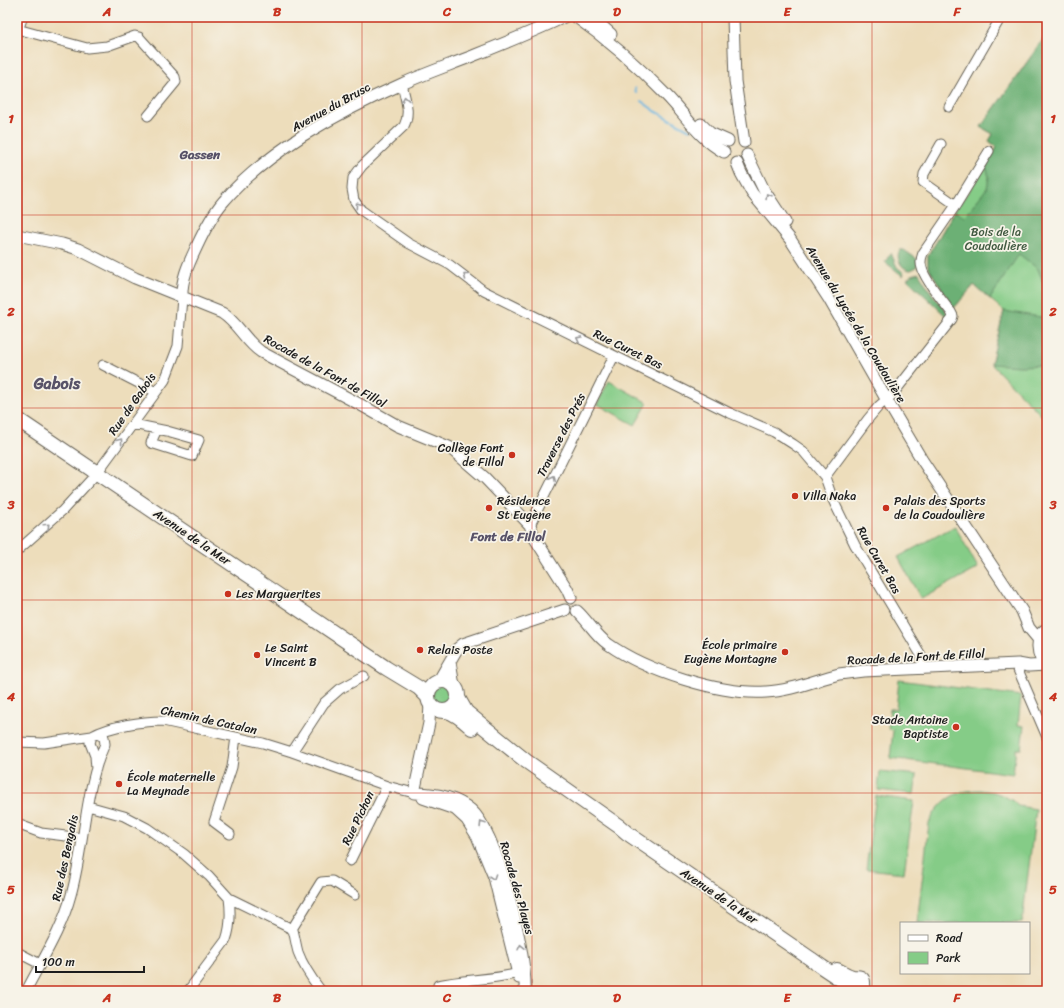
<svg xmlns="http://www.w3.org/2000/svg" width="1064" height="1008" font-family="Sriracha,sans-serif">
	<style>
		.green { fill: #85cc87; stroke: #507452 }
		.forest { fill: #6cb074; stroke: #446648 }
		.lines { fill: none; stroke-linecap: round; stroke-linejoin: round }
		.stream { stroke: #67b6e2; stroke-width: 2 }
		.minor-casing { stroke: #656054; stroke-width: 11 }
		.tertiary-casing { stroke: #656054; stroke-width: 13 }
		.secondary-casing { stroke: #656054; stroke-width: 14 }
		.primary-casing { stroke: #656054; stroke-width: 16 }
		.minor { stroke: #fff; stroke-width: 9 }
		.tertiary { stroke: #fff; stroke-width: 11 }
		.secondary { stroke: #fff; stroke-width: 12 }
		.primary { stroke: #fff; stroke-width: 14 }
		.oneway { stroke: #999 }
		.grid { fill: none; stroke: #c8321e; stroke-width: 1; stroke-opacity: 0.55 }
		.poi-dot { fill: #c8321e; stroke: #f7f3e8; stroke-width: 1.5 }
		.labels { text-anchor: middle; dominant-baseline: central; stroke-width: 3.5; stroke-linejoin: round; paint-order: stroke }
		.street-label { font-size: 12px; fill: #1c1c1c; stroke: #f7f3e8 }
		.park-label { font-size: 12px; fill: #415a41; stroke: #f7f3e8 }
		.poi-label { font-size: 12px; fill: #1c1c1c; stroke: #f7f3e8; text-anchor: start }
		.neighbourhood-label { font-size: 13px; font-weight: bold; fill: #585268; stroke: #f7f3e8 }
		.district-label { font-size: 16px; font-weight: bold; fill: #585268; stroke: #f7f3e8 }
		.neatline { fill: none; stroke: #c8321e; stroke-width: 1.5 }
		.grid-label { font-size: 13px; text-anchor: middle; font-weight: bold; fill: #c8321e }
	</style>
	<rect width="100%" height="100%" fill="#f7f3e8"/>
	<filter id="ink" filterUnits="userSpaceOnUse"><feTurbulence type="fractalNoise" baseFrequency=".025" numOctaves="2"/><feDisplacementMap in="SourceGraphic" scale="8" xChannelSelector="R" yChannelSelector="G"/><feConvolveMatrix kernelMatrix="1 2 1 2 8 2 1 2 1" color-interpolation-filters="sRGB"/></filter>
	<filter id="wash" filterUnits="userSpaceOnUse"><feTurbulence type="fractalNoise" baseFrequency=".012" numOctaves="4" result="noise"/><feDisplacementMap in="SourceGraphic" scale="16" xChannelSelector="R" yChannelSelector="G"/><feGaussianBlur stdDeviation="0.9" result="paint"/><feColorMatrix in="noise" values="0 0 0 0 0 0 0 0 0 0 0 0 0 0 0 0 0 1.4 0 .05"/><feComposite in="paint" operator="in"/></filter>
	<g filter="url(#wash)">
		<rect width="100%" height="100%" fill="#edddbb"/>
		<path class="green" d="M1047,34V421L991,364L1004,311L974,285L954,308L930,270L928,266V256L955,210L986,167L997,147L989,141L993,134L981,127Z
			M609,381L648,403L635,425L597,404Z
			M955,526L978,568L921,599L898,557Z
			M899,680L1021,696L1018,725L1024,726L1021,749H1016L1013,774L890,758L893,730L888,729L890,709H896Z
			M429 696a14 14 0 1 1 28 0a14 14 0 1 1-28 0Z
			M880,771L917,775L914,794L878,790Z
			M980,790L994,792L1004,796L1013,801L1018,806L1036,809L1022,923H917L929,823C940,800 955,790 980,790Z
			M876,796L914,801L904,873L866,869Z"/>
		<path class="forest" d="M1047,34V293L1038,269L1019,254L990,299L974,285L954,308L930,270L928,266V256L955,210L964,217L987,188L989,177L986,167L997,147L989,141L993,134L981,127Z
			M900,250H904L917,259V267C915,268 913,269 911,270C901,270 895,257 900,250Z
			M891,253L897,267L904,273L903,276L885,262Z
			M919,273L930,291L949,315L948,318L907,279L912,275Z
			M1004,311L1047,318V365L1020,366L991,364Z"/>
		<g class="lines">
			<path class="stream" d="M635,88L636,93
				M641,101L655,111L690,130"/>
		</g>
	</g>
	<g filter="url(#ink)">
		<g class="lines">
			<defs>
				<path id="minor" d="M17,29L87,48L107,46L135,36L139,37L175,77L176,82L148,116
					M402,84C405,98 411,113 404,126L362,166L353,178L352,189L354,200L361,210L408,243L450,265L484,291L730,413L774,432L793,444L803,451L825,477L833,500L855,545L921,655L923,669
					M949,107L1001,17
					M941,144L924,174L923,182L956,205
					M103,365L156,392
					M133,424L167,431L199,440L192,456L151,443L157,429
					M825,477L868,419L879,406L893,394L952,319L953,316L951,312C944,303 924,279 922,268C920,263 921,258 923,253L956,205L989,151
					M530,525L614,356
					M17,551L63,510L97,473L165,380L178,346L182,298
					M1016,665L1047,737
					M17,742L44,743L92,736
					M292,752L324,703L340,689L364,676
					M96,769L95,756L90,743L92,736C110,726 142,721 163,721L263,743L292,752L387,786L414,793
					M88,806L124,816L147,828L184,854L209,876L229,898L290,928L293,930C295,937 296,945 298,952C303,966 312,979 321,991
					M17,824L41,833L82,838
					M230,834L214,822L232,767L236,737
					M350,861L387,786
					M292,929L321,882L332,881L355,895
					M17,952L40,964
					M438,985C466,979 495,980 523,972
					M26,991C42,960 62,929 71,895C85,846 84,789 105,744L104,737L97,734
					M188,991L226,940C231,926 231,913 229,898"/>
				<path id="tertiary" d="M576,17C610,41 637,65 666,95C685,114 699,139 724,152
					M592,17L611,34
					M733,17L735,81L744,142
					M701,124L710,133L728,141
					M747,155L764,190L785,222
					M737,163L741,173L752,193L790,239L829,299L893,411L922,460L1022,611L1029,628L1039,640
					M17,235L62,244L78,249L135,278L222,313C238,323 245,341 261,352L361,405L398,426L449,447L485,478L530,525L534,537L567,589L571,598
					M182,298C181,279 189,263 197,246C204,231 212,215 223,202C246,175 273,155 302,136C334,116 368,99 402,84C426,73 450,65 475,55C505,43 535,31 564,17
					M577,611C588,621 596,636 608,644C646,671 720,695 766,692C791,691 815,680 839,674C847,673 855,672 863,671L1018,664L1029,666L1046,665
					M1047,629C1034,633 1036,660 1047,665
					M450,662L454,686
					M438,682L457,649L463,644L565,610
					M414,793C433,793 456,797 471,810C498,834 527,954 525,991
					M414,793L429,723L430,703
					M423,798L455,809L467,820L477,836L494,877L519,978"/>
				<path id="secondary" d="M17,29L21,17"/>
				<path id="primary" d="M17,419L386,668L419,688L428,697
					M428 696a15 15 0 1 1 30 0a15 15 0 1 1-30 0Z
					M458,698L466,712L500,740L526,761L620,827L627,833L811,959L822,967L849,985L851,989L856,991
					M446,711C456,713 464,721 472,728
					M837,970C842,972 848,976 853,977C860,977 864,977 863,986L859,990L856,991"/>
			</defs>
			<use href="#minor" class="minor-casing"/>
			<use href="#tertiary" class="tertiary-casing"/>
			<use href="#secondary" class="secondary-casing"/>
			<use href="#primary" class="primary-casing"/>
			<use href="#minor" class="minor"/>
			<use href="#tertiary" class="tertiary"/>
			<use href="#secondary" class="secondary"/>
			<use href="#primary" class="primary"/>
		</g>
		<defs><path id="oneway-chevron" d="M-2-3.5L2.5 0L-2 3.5" fill="none" stroke-width="1.6" stroke-linecap="round" stroke-linejoin="round"/></defs>
		<g class="oneway">
			<use href="#oneway-chevron" transform="translate(405 99) rotate(-100)"/>
			<use href="#oneway-chevron" transform="translate(768 196) rotate(-122)"/>
			<use href="#oneway-chevron" transform="translate(358 205) rotate(-126)"/>
			<use href="#oneway-chevron" transform="translate(466 276) rotate(-144)"/>
			<use href="#oneway-chevron" transform="translate(579 339) rotate(-154)"/>
			<use href="#oneway-chevron" transform="translate(120 441) rotate(-53)"/>
			<use href="#oneway-chevron" transform="translate(553 478) rotate(-63)"/>
			<use href="#oneway-chevron" transform="translate(47 526) rotate(-43)"/>
			<use href="#oneway-chevron" transform="translate(482 824) rotate(-122)"/>
			<use href="#oneway-chevron" transform="translate(493 877) rotate(71)"/>
			<use href="#oneway-chevron" transform="translate(521 947) rotate(-103)"/>
		</g>
	</g>
	<path class="grid" d="M192,17V991M362,17V991M532,17V991M702,17V991M872,17V991M17,215H1047M17,408H1047M17,600H1047M17,793H1047"/>
	<g class="poi-dot">
		<circle cx="512" cy="455" r="4"/>
		<circle cx="795" cy="496" r="4"/>
		<circle cx="489" cy="508" r="4"/>
		<circle cx="886" cy="508" r="4"/>
		<circle cx="228" cy="594" r="4"/>
		<circle cx="420" cy="650" r="4"/>
		<circle cx="785" cy="652" r="4"/>
		<circle cx="257" cy="655" r="4"/>
		<circle cx="956" cy="727" r="4"/>
		<circle cx="119" cy="784" r="4"/>
	</g>
	<g class="labels">
		<g class="street-label">
			<text transform="translate(331 107) rotate(-29)">Avenue du Brusc</text>
			<text transform="translate(856 324) rotate(59)">Avenue du Lycée de la Coudoulière</text>
			<text transform="translate(628 349) rotate(26)">Rue Curet Bas</text>
			<text transform="translate(325 371) rotate(29)">Rocade de la Font de Fillol</text>
			<text transform="translate(132 404) rotate(-55)">Rue de Gabois</text>
			<text transform="translate(561 435) rotate(-63)">Traverse des Prés</text>
			<text transform="translate(192 537) rotate(34)">Avenue de la Mer</text>
			<text transform="translate(879 560) rotate(60)">Rue Curet Bas</text>
			<text transform="translate(916 657) rotate(-3)">Rocade de la Font de Fillol</text>
			<text transform="translate(209 720) rotate(12)">Chemin de Catalan</text>
			<text transform="translate(358 818) rotate(-64)">Rue Pichon</text>
			<text transform="translate(65 858) rotate(-78)">Rue des Bengalis</text>
			<text transform="translate(517 888) rotate(74)">Rocade des Playes</text>
			<text transform="translate(719 896) rotate(34)">Avenue de la Mer</text>
		</g>
		<g class="park-label">
			<text x="996" y="232">Bois de la<tspan x="996" dy="14">Coudoulière</tspan></text>
		</g>
		<g class="poi-label">
			<text x="504" y="448" text-anchor="end">Collège Font<tspan x="504" dy="14">de Fillol</tspan></text>
			<text x="803" y="496">Villa Naka</text>
			<text x="497" y="501">Résidence<tspan x="497" dy="14">St Eugène</tspan></text>
			<text x="894" y="501">Palais des Sports<tspan x="894" dy="14">de la Coudoulière</tspan></text>
			<text x="236" y="594">Les Marguerites</text>
			<text x="777" y="645" text-anchor="end">École primaire<tspan x="777" dy="14">Eugène Montagne</tspan></text>
			<text x="265" y="648">Le Saint<tspan x="265" dy="14">Vincent B</tspan></text>
			<text x="428" y="650">Relais Poste</text>
			<text x="948" y="720" text-anchor="end">Stade Antoine<tspan x="948" dy="14">Baptiste</tspan></text>
			<text x="127" y="777">École maternelle<tspan x="127" dy="14">La Meynade</tspan></text>
		</g>
		<g class="neighbourhood-label">
			<text x="200" y="154">Gassen</text>
			<text x="508" y="536">Font de Fillol</text>
		</g>
		<g class="district-label">
			<text x="57" y="383">Gabois</text>
		</g>
	</g>
	<rect width="1064" height="1008" fill="none" stroke="#f7f3e8" stroke-width="44"/>
	<rect x="900" y="922" width="130" height="52" fill="#f7f3e8" stroke="#9f9d96"/>
	<rect x="908" y="935" width="20" height="6" fill="#ffffff" stroke="#9f9d96"/>
	<text x="936" y="942" font-size="12" fill="#1c1c1c">Road</text>
	<rect x="908" y="952" width="20" height="12" fill="#85cc87" stroke="#9f9d96"/>
	<text x="936" y="962" font-size="12" fill="#1c1c1c">Park</text>
	<path d="M36 966v6h108v-6" fill="none" stroke="#1c1c1c" stroke-width="2"/>
	<text x="42" y="966" font-size="12" fill="#1c1c1c" stroke="#f7f3e8" stroke-width="3" paint-order="stroke">100 m</text>
	<rect x="22" y="22" width="1020" height="964" class="neatline"/>
	<g class="grid-label">
		<text x="107" y="16">A</text>
		<text x="277" y="16">B</text>
		<text x="447" y="16">C</text>
		<text x="617" y="16">D</text>
		<text x="787" y="16">E</text>
		<text x="957" y="16">F</text>
		<text x="11" y="123">1</text>
		<text x="1053" y="123">1</text>
		<text x="11" y="316">2</text>
		<text x="1053" y="316">2</text>
		<text x="11" y="509">3</text>
		<text x="1053" y="509">3</text>
		<text x="11" y="701">4</text>
		<text x="1053" y="701">4</text>
		<text x="11" y="894">5</text>
		<text x="1053" y="894">5</text>
		<text x="107" y="1002">A</text>
		<text x="277" y="1002">B</text>
		<text x="447" y="1002">C</text>
		<text x="617" y="1002">D</text>
		<text x="787" y="1002">E</text>
		<text x="957" y="1002">F</text>
	</g>
</svg>
